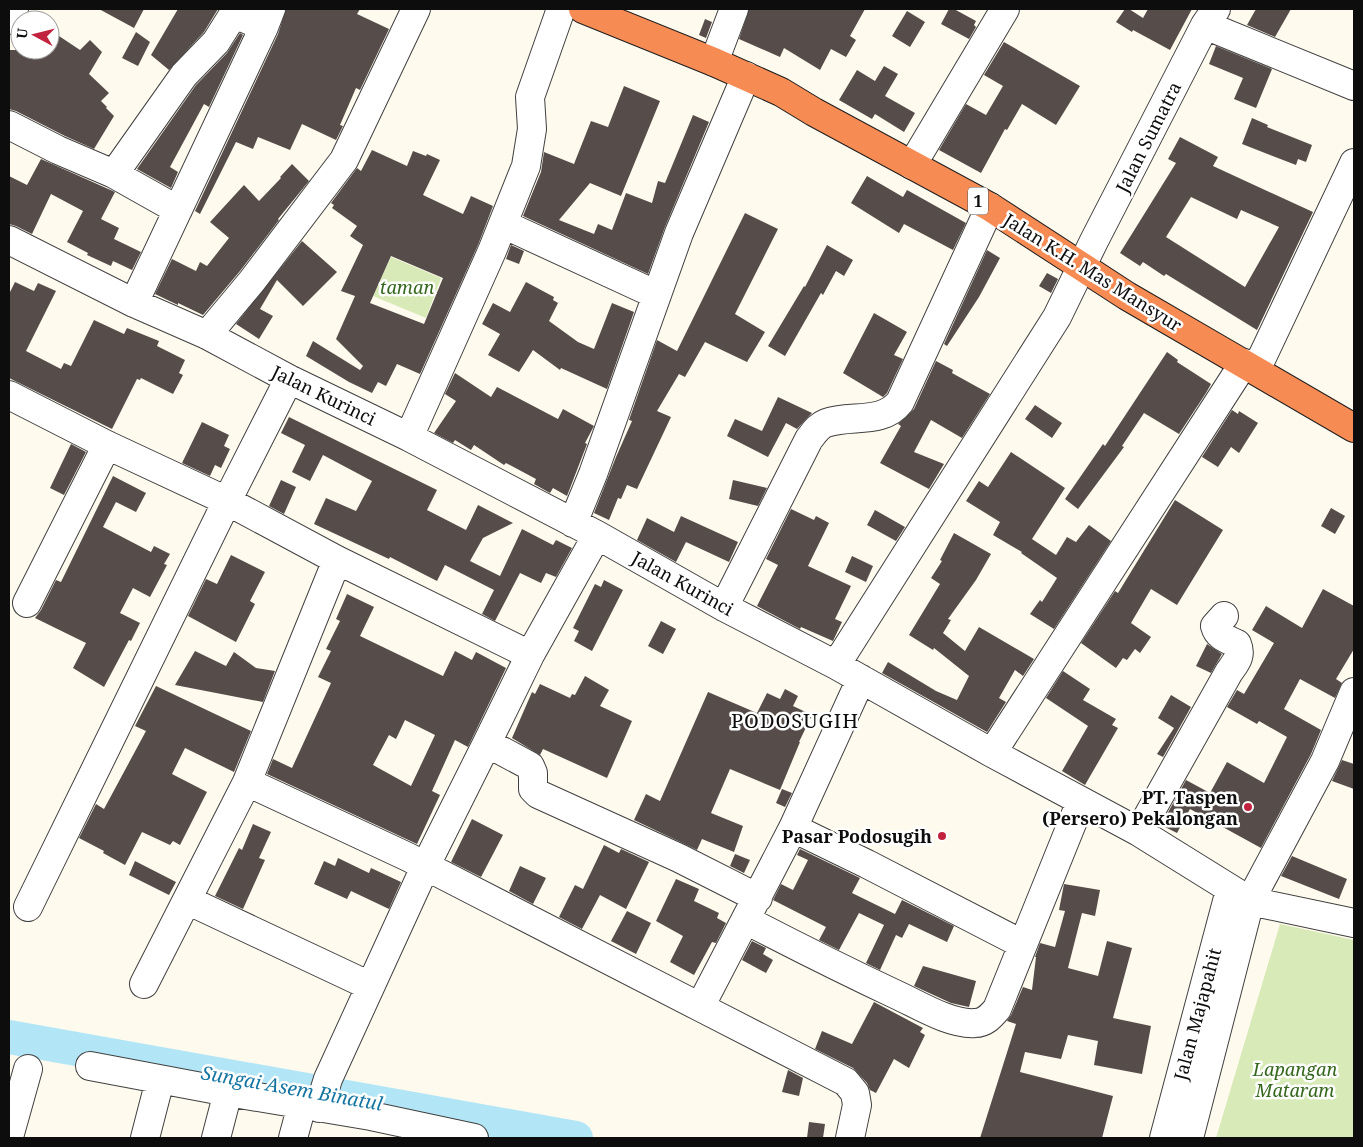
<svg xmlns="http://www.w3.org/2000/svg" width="1363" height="1147" font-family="'Noto Serif',serif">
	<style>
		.green { fill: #d8eab7 }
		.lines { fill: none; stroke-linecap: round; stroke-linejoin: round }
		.river { stroke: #b2e6f7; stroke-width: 34 }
		.building { fill: #564d4a; fill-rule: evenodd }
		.minor-casing { stroke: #404040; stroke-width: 30 }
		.highway-casing { stroke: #1e1e1e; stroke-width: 30 }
		.minor { stroke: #fff; stroke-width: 28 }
		.highway { stroke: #f78b54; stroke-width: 28 }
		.poi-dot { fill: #c1223d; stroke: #fff; stroke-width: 2 }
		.labels { text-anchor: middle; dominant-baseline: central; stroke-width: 5; stroke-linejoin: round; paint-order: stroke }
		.shield { fill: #fff; stroke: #565656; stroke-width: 1 }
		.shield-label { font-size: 16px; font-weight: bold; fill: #0d0d0d }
		.street-label { font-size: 18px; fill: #0d0d0d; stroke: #fff }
		.park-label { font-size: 18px; font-style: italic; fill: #35671c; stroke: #fff }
		.poi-label { font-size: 18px; font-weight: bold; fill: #0d0d0d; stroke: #fff; text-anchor: end }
		.water-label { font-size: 19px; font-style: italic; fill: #1475a2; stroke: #fff }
		.quarter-label { font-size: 20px; letter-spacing: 1px; fill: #0d0d0d; stroke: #fff }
	</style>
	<rect width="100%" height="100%" fill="#fffaee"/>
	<path class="green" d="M391,257L441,278L426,318L373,296Z
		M1280,924L1354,940V1138H1216Z"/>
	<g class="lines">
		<path class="river" d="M9,1037L576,1138"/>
	</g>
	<path class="building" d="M99,9H144L134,28Z
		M178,9H218L204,32L169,70L151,55Z
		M286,9H360L357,14L389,29L360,90L356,88L340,125L343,126L336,140L302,124L290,150L258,137L253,149L236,142L200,214L195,211L278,34Z
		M749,9H865L850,36L856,40L846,57L831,49L820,70L784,48L780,57L739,39Z
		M949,9H954L976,21L974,25L976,27L969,39L941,24Z
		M1125,9H1129L1143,18L1148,9H1192L1170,50L1133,30L1132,32L1116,22Z
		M1256,9H1291L1275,37L1247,25Z
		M907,11L925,22L910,47L892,36Z
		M705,19L712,22L706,38L699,35Z
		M50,30L80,50L90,40L102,52L89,74L109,93L101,101L107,107L106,108L114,116L94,149L65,136L16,111L9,109V50H50Z
		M136,32L150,42L138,66L122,58Z
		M240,33L243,35L209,107L204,104L170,167L178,172L171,188L137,169L196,85L227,53Z
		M1004,42L1080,86L1056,125L1022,104L1007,130L1005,129L981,173L939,150L966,104L986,115L1003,86L984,75Z
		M1216,46L1272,69L1256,108L1234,99L1243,78L1209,64Z
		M884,66L898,74L885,96L915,113L904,132L875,114L872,119L839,100L857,70L875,81Z
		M624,86L660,101L621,196L590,183L559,220L594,234L598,224L612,230L626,193L652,203L658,181L665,183L693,115L709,122L665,227L648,274L523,216L541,172L544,152L574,164L591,121L608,127Z
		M1252,118L1268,125L1267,127L1312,145L1306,162L1298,159L1296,165L1242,144Z
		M1180,137L1218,157L1213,166L1313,212L1257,330L1166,274L1164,276L1143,262L1140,266L1120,253L1176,163L1168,159ZM1191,197L1237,219L1241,210L1279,227L1245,287L1166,237Z
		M372,150L407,166L413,151L426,156L427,154L440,160L423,195L463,214L471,196L493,206L478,245L420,374L397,364L386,386L378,382L372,393L349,382L306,356L313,341L360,370L363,366L336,339L355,296L341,291L363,245L350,236L357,226L332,208L334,205L331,203L357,168L361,171ZM391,256L443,278L424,324L370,303Z
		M41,159L115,192L101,219L119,228L114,239L141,252L132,270L113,261L111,266L87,255L88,253L67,242L83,211L51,194L32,234L16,226L9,224V176L27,185Z
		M292,164L309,181L278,219L279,220L240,271L203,315L178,303V305L155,294L172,259L196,271L200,262L207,266L229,238L210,222L244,185L259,201L281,178L280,177Z
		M867,176L903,197L907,190L966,223L953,250L904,224L899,233L851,203Z
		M745,213L778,229L735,314L765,332L747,362L705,342L685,377L679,374L657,411L671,417L637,489L627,485L621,499L618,498L609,520L594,513L616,457L632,421L629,420L657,340L677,351Z
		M302,241L337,272L303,306L277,280L260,309L273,316L259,339L236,324Z
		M511,245L524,251L519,264L506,259Z
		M827,245L853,260L844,276L836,271L823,295L821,293L785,356L768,346L804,286L805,287Z
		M987,250L1000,258L979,297L947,346L944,344Z
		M1047,273L1058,279L1051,293L1039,286Z
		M15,282L34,291L38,283L56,291L26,351L61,369L64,363L71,366L94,320L124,334L127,328L159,341L157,346L185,360L179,373L183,375L173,394L141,378L140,380L137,379L112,429L9,378V294Z
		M526,282L554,297L553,300L558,303L549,321L578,342L594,349L612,303L634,312L607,389L561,368L560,370L533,350L519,372L488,355L500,334L482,324L493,303L510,312Z
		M874,313L907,332L894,355L903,359L887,393L883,397L843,373Z
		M1167,352L1178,360L1177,362L1211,384L1206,393L1179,434L1144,413L1122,446L1124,447L1078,509L1065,499L1103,444L1105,446Z
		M936,361L953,370L952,373L990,394L962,438L931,420L914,452L944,464L929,489L880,463L901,426L898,424L914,409Z
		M455,373L491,397L497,387L558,419L563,409L594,426L585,443L587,444L567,496L553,488L550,493L534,484L536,479L506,463L504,465L474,445L471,450L455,440L453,443L434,433L456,401L445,394Z
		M778,397L812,413L797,429L786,423L768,457L727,436L735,419L762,431Z
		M1035,405L1062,423L1052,438L1025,419Z
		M1232,410L1238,414L1239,411L1258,423L1239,453L1231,447L1218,467L1202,457Z
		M289,417L437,490L427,510L466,530L478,505L513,523L483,538L470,561L500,576L522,529L553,545L556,540L572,548L556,577L546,573L541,583L520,573L495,621L482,614L494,590L445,565L437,581L390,557L389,559L314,524L326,498L356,511L372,481L323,455L310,481L292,472L305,445L281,433Z
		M202,422L229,435L224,446L230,449L221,468L215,465L210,476L182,463Z
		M71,444L86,452L64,495L50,488Z
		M1011,452L1065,488L1032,539L1056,555L1067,537L1076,542L1089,525L1111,541L1054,629L1030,614L1040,600L1042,602L1057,578L1021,553L1022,552L993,535L1000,522L966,501L979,481L988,487Z
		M113,476L146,493L136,512L116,502L103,527L151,552L154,546L170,554L164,564L167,565L150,597L133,588L120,613L140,623L131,641L129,640L104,687L73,668L86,643L35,618L41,610L56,580L61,582Z
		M281,480L296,487L284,514L269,506Z
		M733,480L767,488L758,506L729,499Z
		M1175,500L1223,530L1177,605L1151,589L1131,623L1151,637L1140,653L1135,649L1127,660L1123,658L1116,668L1081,643L1115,591L1118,593Z
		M1331,508L1345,516L1335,534L1321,526Z
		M791,509L814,520L816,516L829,523L808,566L851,586L835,619L842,622L833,641L801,627L800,629L757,606L778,565L766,559Z
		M875,510L905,527L896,541L867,525Z
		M681,516L738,542L729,562L686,542L676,562L637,540L647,518L674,532Z
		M954,533L991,554L976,580L948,619L951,620L943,633L965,651L979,627L1034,659L1023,676L1015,670L999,698L1006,702L987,732L882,673L888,662L936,691L957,700L969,676L934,648L933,650L909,635L940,584L931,578L942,561L940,560Z
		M231,555L265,572L250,601L255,604L236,642L188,616L206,579L217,584Z
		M852,556L873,566L866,582L845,572Z
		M604,580L623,590L592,651L574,641L579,631L573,628L595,584L601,587Z
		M1323,589L1354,606V649L1336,679L1342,683L1335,698L1300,679L1284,709L1321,730L1311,754L1261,848L1190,809L1177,833L1161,825L1186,780L1210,793L1227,762L1264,783L1287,737L1259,721L1257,724L1227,707L1237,690L1244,694L1274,643L1252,630L1266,606L1302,628Z
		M347,594L374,607L360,636L443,676L455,651L472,660L476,652L506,668L468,747L455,740L432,791L440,795L417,844L267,774L273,759L292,768L331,683L318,677L331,651L326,649L340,621L336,619ZM405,720L435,735L411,786L373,765L389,735L396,739Z
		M661,621L676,629L663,654L648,646Z
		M1207,644L1222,654L1211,673L1196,666Z
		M195,651L226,666L234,652L256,668L275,671L263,702L175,685Z
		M1063,671L1090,689L1083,700L1116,719L1112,725L1118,728L1085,785L1062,771L1088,726L1046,698Z
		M585,676L609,690L600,706L632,721L607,778L543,749L540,755L512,738L532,692L535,694L540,684L570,698L572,694L575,695Z
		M156,686L251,731L234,772L185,748L172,774L207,792L180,845L173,841L170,845L142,832L125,865L103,853L104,851L79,838L96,804L104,809L146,731L135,726Z
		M785,689L798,696L793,706L812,715L799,742H800L780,790L730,769L711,813L743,826L734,852L702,839L697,850L634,820L646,794L660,801L708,692L757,713L767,693L780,699Z
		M1171,695L1191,707L1163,757L1157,754L1174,728L1158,718Z
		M1342,760L1354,764V789L1332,781Z
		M782,789L792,793L785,807L776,803Z
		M472,819L503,835L481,877L451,862Z
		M253,824L271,832L259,858L265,860L243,909L215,896L239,848L242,850Z
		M604,845L619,853L621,849L649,862L626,909L600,895L582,929L559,917L575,885L583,889Z
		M800,849L860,878L852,893L895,914L902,900L954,926L947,942L909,924L902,938L896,935L880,970L866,963L884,925L859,913L839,950L819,940L826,927L773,900L781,884L793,890L808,860L797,855Z
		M735,854L750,860L744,873L730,866Z
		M1292,856L1347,879L1339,899L1281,876Z
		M338,858L369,873L371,868L401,882L389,909L351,891L347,899L314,884L324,861L335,866Z
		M135,861L176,882L169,895L129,875Z
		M520,866L546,878L533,904L509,891Z
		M676,879L699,889L694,901L719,913L717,918L726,923L716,943L712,942L694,975L670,962L683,936L656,921Z
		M1064,884L1100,890L1095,916L1082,913L1068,968L1098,976L1107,941L1132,948L1113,1018L1151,1026L1142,1074L1094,1065L1098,1041L1068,1035L1061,1059L1025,1052L1020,1072L1113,1096L1102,1138H980L1016,1024L1007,1021L1011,1015L1023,987L1032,990L1036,957H1035L1040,943L1055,947L1065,911L1059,910Z
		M627,911L651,923L636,954L611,941Z
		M752,941L766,948L763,954L773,960L766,973L742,960Z
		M923,966L976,981L969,1007L951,1003L914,986Z
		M874,1002L923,1028L920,1032L925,1035L909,1068L894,1059L876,1093L870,1090L867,1083L853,1068L815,1049L822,1031L852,1044Z
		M788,1070L803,1078L799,1096L782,1092Z
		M809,1122L825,1124L823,1138H807Z"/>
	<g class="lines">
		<defs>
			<path id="minor" d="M9,20L14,9
				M1205,25L1354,86
				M714,62L734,9
				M9,125L58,150L114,174L178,210
				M912,165L1005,9
				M114,174L184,75L216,42L233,15H237L264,27
				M503,224L657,295
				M9,240L134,303L207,335L289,379L409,437L597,535L724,607L836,665L992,753L1139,832L1250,901L1354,923
				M134,303L264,27L271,9
				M207,335L252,281L344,160L416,9
				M1256,370L1354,163
				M9,395L107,445L227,501L337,560L530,655
				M409,437L492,251L526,166L532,129L530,97L561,9
				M573,523L593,474L679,233L746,76
				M27,603L107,445
				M724,607L809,439C814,433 818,426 826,423C851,414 882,425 900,402L990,207
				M836,665L1057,317L1094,241L1205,25L1216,9
				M487,743L530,766L533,773V789L538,794L679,858L758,898
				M992,753L1244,363
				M247,782L408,857L700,1007
				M793,828L867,864L1022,944
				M1139,832L1229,672C1236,662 1242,656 1237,644C1227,639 1218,637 1215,626L1224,616
				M187,900L370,986
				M28,907L227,501L289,379
				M746,920C796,946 846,971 897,995C919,1005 951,1025 975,1023C985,1023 991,1016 997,1009L1081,801
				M144,984L247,782L337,560
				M90,1066L228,1092L371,1116L474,1138
				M319,1108L328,1079L425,867L487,743L530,655L597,535
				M9,1137L28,1069
				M145,1138L160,1080
				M216,1138L228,1092
				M293,1138L302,1105
				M850,1138L857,1105L855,1093L846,1082L700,1007L793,828L861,679
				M1164,1138L1230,890
				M1189,1138L1250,901L1325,761L1354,692"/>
			<path id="highway" d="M583,9L714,62L781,92L814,112L990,207L1127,296L1354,428"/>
		</defs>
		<use href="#minor" class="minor-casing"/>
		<use href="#highway" class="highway-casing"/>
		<use href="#minor" class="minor"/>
		<use href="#highway" class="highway"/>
	</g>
	<g class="poi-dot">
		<circle cx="1248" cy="807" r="5"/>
		<circle cx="942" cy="836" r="5"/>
	</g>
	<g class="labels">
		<rect class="shield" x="968" y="187.5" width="20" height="27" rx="4"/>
		<g class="shield-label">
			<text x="978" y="201">1</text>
		</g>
		<g class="street-label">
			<text transform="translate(1148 137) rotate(-63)">Jalan Sumatra</text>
			<text transform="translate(1093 272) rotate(32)">Jalan K.H. Mas Mansyur</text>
			<text transform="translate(324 395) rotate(26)">Jalan Kurinci</text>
			<text transform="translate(683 583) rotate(29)">Jalan Kurinci</text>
			<text transform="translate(1197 1014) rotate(-75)">Jalan Majapahit</text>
		</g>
		<g class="park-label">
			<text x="407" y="287">taman</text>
			<text x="1295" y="1069">Lapangan<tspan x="1295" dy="21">Mataram</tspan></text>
		</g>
		<g class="poi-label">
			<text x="1238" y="797">PT. Taspen<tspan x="1238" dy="21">(Persero) Pekalongan</tspan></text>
			<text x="932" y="836">Pasar Podosugih</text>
		</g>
		<g class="water-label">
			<text transform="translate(292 1088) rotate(10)">Sungai Asem Binatul</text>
		</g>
		<g class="quarter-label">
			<text x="795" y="720">PODOSUGIH</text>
		</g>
	</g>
	<rect width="1363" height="1147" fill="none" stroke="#0d0d0d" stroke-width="20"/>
	<g transform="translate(35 35) rotate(277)"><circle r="24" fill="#ffffff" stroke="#9e9e9e"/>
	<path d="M0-4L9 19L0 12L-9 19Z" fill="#c1223d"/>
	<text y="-8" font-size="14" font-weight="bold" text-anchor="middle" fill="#0d0d0d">U</text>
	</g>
</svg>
